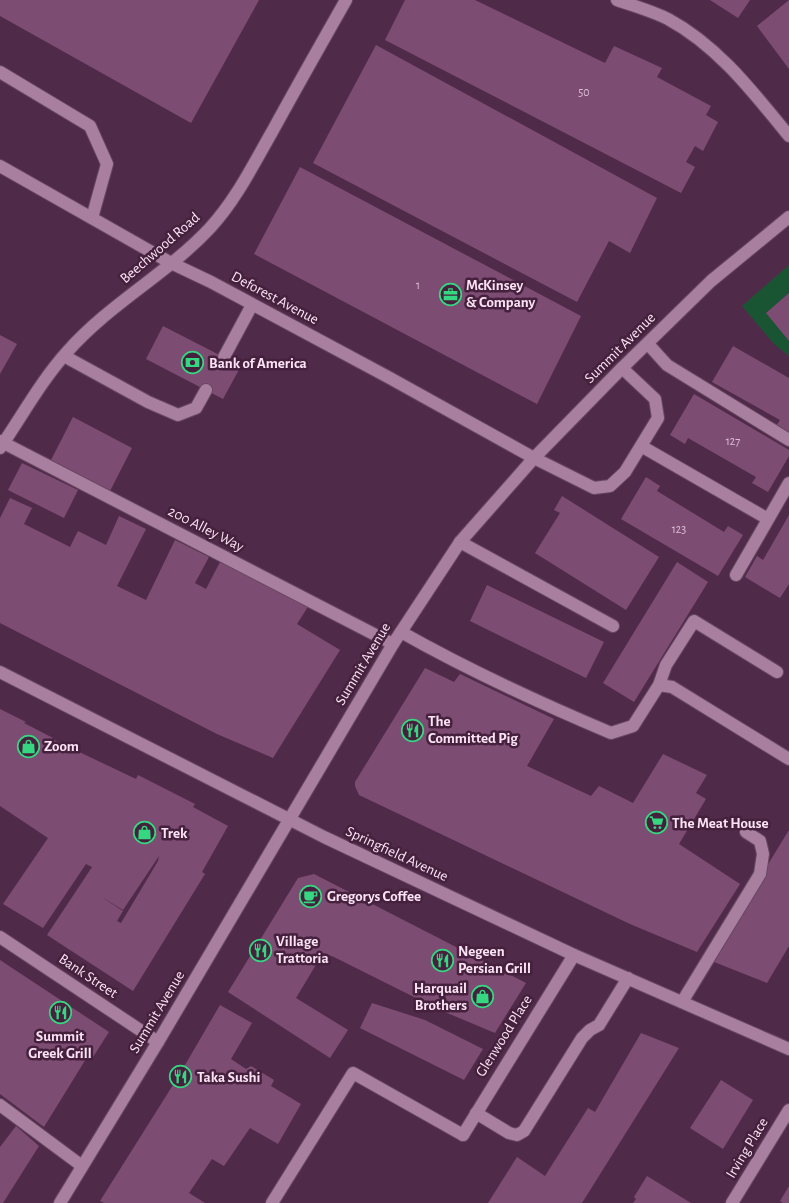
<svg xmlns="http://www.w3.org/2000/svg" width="789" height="1203" font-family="'Alegreya Sans',sans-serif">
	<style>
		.green { fill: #1a5533 }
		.building { fill: #7d4c73; fill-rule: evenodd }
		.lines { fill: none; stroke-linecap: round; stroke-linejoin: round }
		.lane-casing { stroke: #684862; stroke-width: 14 }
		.street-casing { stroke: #684862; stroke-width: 14 }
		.secondary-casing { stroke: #684862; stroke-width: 14 }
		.lane { stroke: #a97fa0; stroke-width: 12 }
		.street { stroke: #a97fa0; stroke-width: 12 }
		.secondary { stroke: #a97fa0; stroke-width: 12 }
		.labels { text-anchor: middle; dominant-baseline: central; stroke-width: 5; stroke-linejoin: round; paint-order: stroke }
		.number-label { font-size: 12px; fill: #dcbdd4 }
		.street-label { font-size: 15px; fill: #fbe3f5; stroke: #45213e }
		.poi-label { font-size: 15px; font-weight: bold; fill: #fbe3f5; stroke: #45213e; text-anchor: start }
	</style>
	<rect width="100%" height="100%" fill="#502b49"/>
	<path class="green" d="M789,265V293L766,313L789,341V356L774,344L742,306Z"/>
	<path class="building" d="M0,0H259L191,123L0,16Z
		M405,0H475L605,63L614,46L662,68L657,77L711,106L706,115L718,122L703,151L695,146L686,162L695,167L681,193L385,40Z
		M710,0H750L738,18Z
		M789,0V69L757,26Z
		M376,45L657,198L630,253L609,241L577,302L313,163Z
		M300,167L581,316L537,404L254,254Z
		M789,293V341L766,313Z
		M163,326L241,366L223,399L146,359Z
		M0,335L17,344L0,374Z
		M733,346L789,378V434L776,426L780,420L712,382Z
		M694,394L789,450V456L768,492L752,483L756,477L688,438L685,444L670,435Z
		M73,417L132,448L110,491L51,460Z
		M22,463L78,490L64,518L8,490Z
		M646,477L660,486L657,491L724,532L728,526L743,535L718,576L621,519Z
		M562,496L659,557L626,610L535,553L560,513L554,510Z
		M10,498L32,508L24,524L70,547L78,531L106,545L119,516L146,529L117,586L146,600L175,540L209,557L195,583L206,589L220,562L309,605L297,624L340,650L273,758L217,734L0,623V518Z
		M789,515V584L780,598L745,577L757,556L763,560Z
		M677,562L708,582L634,702L603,683Z
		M487,585L604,642L586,678L470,621Z
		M425,668L454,682L460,674L554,719L527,766L591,796L599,786L633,803L663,754L707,775L696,793L706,799L679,844L740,884L697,952L630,924L359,795L355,786V782Z
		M0,709L26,722L24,723L53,738L52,739L136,779L138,775L195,804L193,807L228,826L202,872L205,874L133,991L47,935L92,867L86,864L43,928L3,904L48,838L0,806ZM159,856L158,861L121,923L117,921L123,911L100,896L123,910Z
		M789,830V946L767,983L709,960Z
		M314,874L526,983L495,1033L440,1010L334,957L323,953L296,998L348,1030L330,1058L228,992L298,878Z
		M0,960L109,1032L93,1057L89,1054L44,1127L0,1094Z
		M372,1003L425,1020L483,1049L464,1080L360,1028Z
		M220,1005L252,1023L231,1059L246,1069L251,1066L274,1080L271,1086L301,1104L278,1144L250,1128L224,1166L212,1159L189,1193L205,1203H104L100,1201L178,1077Z
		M641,1033L679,1048L582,1203H488L517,1157L545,1176L588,1108L595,1112Z
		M721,1080L753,1100L723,1149L690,1128Z
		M16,1126L39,1146L3,1203H0V1147Z
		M647,1176L691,1203H633L636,1199L634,1197Z
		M789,1186V1203H783L780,1201Z"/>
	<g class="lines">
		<defs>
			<path id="lane" d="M0,72L90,126L107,164L92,218
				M648,344L667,365L789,440
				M64,356L148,402L178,415L196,408L206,390
				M224,357L252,305
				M0,441L393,644
				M641,446L768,519
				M534,458L594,488L610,486L625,472L658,418L655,399L622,368
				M460,542L613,626
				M736,575L789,483
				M401,632C468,670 540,703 611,733L633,726L659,685L672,687L789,759
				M659,685L666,665L694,621L777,672
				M682,1002L760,874L763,854L760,841L746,832
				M0,1105L82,1166
				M476,1113L509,1133L517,1135L524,1131L582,1038L590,1030L599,1025L628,978
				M272,1203L353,1073L463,1135"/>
			<path id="street" d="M617,0C634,6 652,11 668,19C718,46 753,92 789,136
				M0,166L171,263L211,282L388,377L534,458
				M0,448C22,416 41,381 67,352C109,304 167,274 210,228C236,200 253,165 272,132C296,88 321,44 346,0
				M0,937L158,1042
				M463,1135L574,955
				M732,1203L789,1110"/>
			<path id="secondary" d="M0,672L324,837L574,955L789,1049
				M60,1203L158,1042L393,644L460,542L534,458L622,368L711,281L789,217"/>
		</defs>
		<use href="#lane" class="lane-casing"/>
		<use href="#street" class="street-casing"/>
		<use href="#secondary" class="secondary-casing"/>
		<use href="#lane" class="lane"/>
		<use href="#street" class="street"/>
		<use href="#secondary" class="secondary"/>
	</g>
	<defs>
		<symbol id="office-ring" viewBox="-11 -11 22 22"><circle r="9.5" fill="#45213e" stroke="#35d881" stroke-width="1.5"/><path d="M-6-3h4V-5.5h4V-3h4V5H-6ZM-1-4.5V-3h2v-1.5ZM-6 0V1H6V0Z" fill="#35d881"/></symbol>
		<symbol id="bank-ring" viewBox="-11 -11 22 22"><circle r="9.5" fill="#45213e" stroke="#35d881" stroke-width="1.5"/><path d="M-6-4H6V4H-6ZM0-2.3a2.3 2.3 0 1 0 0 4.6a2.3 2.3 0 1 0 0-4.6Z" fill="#35d881"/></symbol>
		<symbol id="restaurant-ring" viewBox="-11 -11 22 22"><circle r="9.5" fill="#45213e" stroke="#35d881" stroke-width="1.5"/><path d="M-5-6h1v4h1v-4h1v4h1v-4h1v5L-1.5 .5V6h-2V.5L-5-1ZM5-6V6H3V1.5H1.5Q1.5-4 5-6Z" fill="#35d881"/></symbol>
		<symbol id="shop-ring" viewBox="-11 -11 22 22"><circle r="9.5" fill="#45213e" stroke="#35d881" stroke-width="1.5"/><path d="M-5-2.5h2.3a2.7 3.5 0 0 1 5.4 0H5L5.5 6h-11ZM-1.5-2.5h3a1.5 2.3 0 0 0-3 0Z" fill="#35d881"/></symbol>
		<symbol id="supermarket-ring" viewBox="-11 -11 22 22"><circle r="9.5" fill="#45213e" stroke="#35d881" stroke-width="1.5"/><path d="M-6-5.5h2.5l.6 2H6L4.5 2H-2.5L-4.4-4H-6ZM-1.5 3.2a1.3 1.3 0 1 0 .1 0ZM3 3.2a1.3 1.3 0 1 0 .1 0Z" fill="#35d881"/></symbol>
		<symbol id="cafe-ring" viewBox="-11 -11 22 22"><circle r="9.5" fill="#45213e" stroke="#35d881" stroke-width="1.5"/><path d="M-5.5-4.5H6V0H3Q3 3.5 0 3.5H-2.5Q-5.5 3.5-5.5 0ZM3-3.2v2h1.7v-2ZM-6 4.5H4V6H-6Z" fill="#35d881"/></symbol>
	</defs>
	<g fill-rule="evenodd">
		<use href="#office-ring" x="438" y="282" width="25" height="25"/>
		<use href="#bank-ring" x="180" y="350" width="25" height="25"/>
		<use href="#restaurant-ring" x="400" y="718" width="25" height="25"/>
		<use href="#shop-ring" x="16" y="734" width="25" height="25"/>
		<use href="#supermarket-ring" x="644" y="810" width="25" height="25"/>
		<use href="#shop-ring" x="132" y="820" width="25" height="25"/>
		<use href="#cafe-ring" x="298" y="884" width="25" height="25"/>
		<use href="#restaurant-ring" x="248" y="938" width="25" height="25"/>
		<use href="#restaurant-ring" x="430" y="948" width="25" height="25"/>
		<use href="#shop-ring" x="470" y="984" width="25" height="25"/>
		<use href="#restaurant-ring" x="48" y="1000" width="25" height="25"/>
		<use href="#restaurant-ring" x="168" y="1064" width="25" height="25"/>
	</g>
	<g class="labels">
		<g class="number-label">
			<text x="584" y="92">50</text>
			<text x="418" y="285">1</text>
			<text x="733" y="441">127</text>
			<text x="679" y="529">123</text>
		</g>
		<g class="street-label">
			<text transform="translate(160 248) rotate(-41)">Beechwood Road</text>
			<text transform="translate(275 298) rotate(28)">Deforest Avenue</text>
			<text transform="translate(620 348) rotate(-45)">Summit Avenue</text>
			<text transform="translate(206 529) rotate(27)">200 Alley Way</text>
			<text transform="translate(363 664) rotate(-59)">Summit Avenue</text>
			<text transform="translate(397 854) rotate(25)">Springfield Avenue</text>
			<text transform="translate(88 976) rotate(34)">Bank Street</text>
			<text transform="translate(157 1012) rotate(-59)">Summit Avenue</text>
			<text transform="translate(504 1036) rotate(-58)">Glenwood Place</text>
			<text transform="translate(747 1148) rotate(-59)">Irving Place</text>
		</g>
		<g class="poi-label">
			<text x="466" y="285">McKinsey<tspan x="466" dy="17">&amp; Company</tspan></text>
			<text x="209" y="363">Bank of America</text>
			<text x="428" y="721">The<tspan x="428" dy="17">Committed Pig</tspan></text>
			<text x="44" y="746">Zoom</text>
			<text x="672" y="823">The Meat House</text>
			<text x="161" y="833">Trek</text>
			<text x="327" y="896">Gregorys Coffee</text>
			<text x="276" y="941">Village<tspan x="276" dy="17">Trattoria</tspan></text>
			<text x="458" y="951">Negeen<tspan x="458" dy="17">Persian Grill</tspan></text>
			<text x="467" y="988" text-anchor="end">Harquail<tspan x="467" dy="17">Brothers</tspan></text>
			<text x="60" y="1036" text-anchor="middle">Summit<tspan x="60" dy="17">Greek Grill</tspan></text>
			<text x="197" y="1077">Taka Sushi</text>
		</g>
	</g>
</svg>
